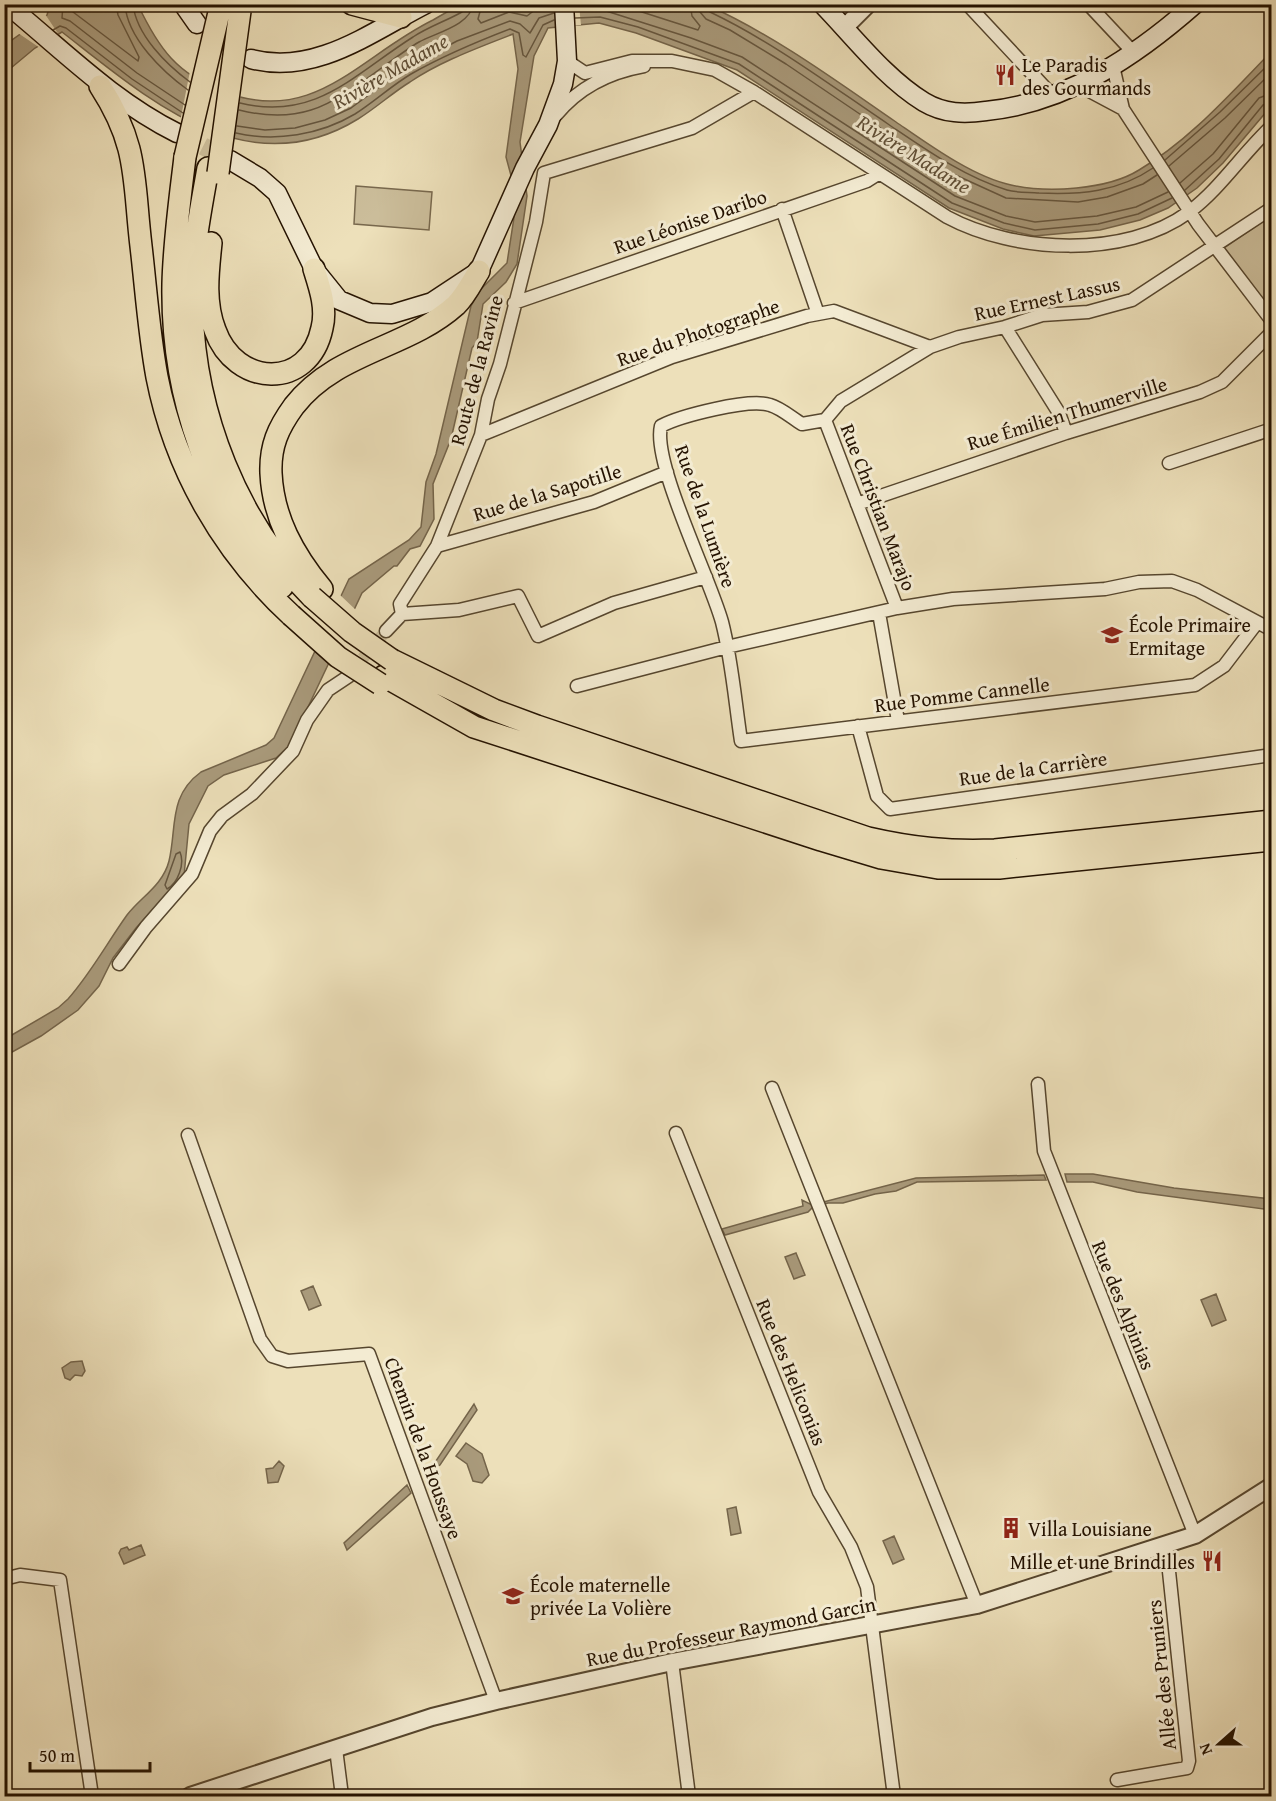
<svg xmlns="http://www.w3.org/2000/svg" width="1276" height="1801" font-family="'Gentium Book Plus',serif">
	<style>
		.green { fill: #cbbd9a; stroke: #78684d; stroke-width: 1.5 }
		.water { fill: #a99a7b; stroke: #74644a; stroke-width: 1.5 }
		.pier { fill: #ede0ba }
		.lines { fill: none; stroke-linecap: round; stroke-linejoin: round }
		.shore { stroke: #66563e; stroke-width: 1.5 }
		.minor-tunnel { stroke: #cfc19e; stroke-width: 12; stroke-dasharray: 12 6; stroke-linecap: butt }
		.secondary-tunnel { stroke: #cfc19e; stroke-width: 18; stroke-dasharray: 18 9; stroke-linecap: butt }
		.minor-casing { stroke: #56462e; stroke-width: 15 }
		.tertiary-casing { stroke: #56462e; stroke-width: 20 }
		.secondary-casing { stroke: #241200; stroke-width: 21 }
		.trunk-casing { stroke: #241200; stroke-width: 24 }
		.minor { stroke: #f3ebd2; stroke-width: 12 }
		.tertiary { stroke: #f3ebd2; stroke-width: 16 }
		.secondary { stroke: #f3ebd2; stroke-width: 18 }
		.trunk { stroke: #ede0ba; stroke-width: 21 }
		.trunk-bridge-casing { stroke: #241200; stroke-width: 24; stroke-linecap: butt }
		.trunk-bridge { stroke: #ede0ba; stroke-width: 21 }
		.labels { text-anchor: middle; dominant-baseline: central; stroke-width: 6; stroke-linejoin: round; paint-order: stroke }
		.poi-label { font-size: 20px; fill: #241200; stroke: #f3ebd2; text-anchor: start }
		.street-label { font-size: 20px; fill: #241200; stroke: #f3ebd2 }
		.water-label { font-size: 21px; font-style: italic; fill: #604f37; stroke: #f3ebd2 }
	</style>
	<rect width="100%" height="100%" fill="#ede0ba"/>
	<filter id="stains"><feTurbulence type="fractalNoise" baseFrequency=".00333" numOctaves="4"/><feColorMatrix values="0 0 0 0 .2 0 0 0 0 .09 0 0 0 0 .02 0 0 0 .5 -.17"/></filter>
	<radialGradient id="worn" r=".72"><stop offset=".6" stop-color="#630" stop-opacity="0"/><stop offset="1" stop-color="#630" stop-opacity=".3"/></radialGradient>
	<path class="green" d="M356,186L432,192L429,230L354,224Z
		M1271,216V311L1224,248Z"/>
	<path class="water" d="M50,5H138C159,49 177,74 224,92C315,126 358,57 433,20C442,15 455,6 465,5C488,1 515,5 538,5C594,5 651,5 707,5C774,35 835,80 896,122C928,144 973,177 1011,185C1047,193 1107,190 1139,170C1190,140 1230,94 1271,52L1272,105L1223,163L1197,188L1168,208L1140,220L1100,230L1034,236L1003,229L949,208L737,70L636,33L599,23L548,28L534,56L520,142L527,196L517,264L506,282L483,304L477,342L472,348L451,439L433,484L434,519L420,546L410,549L397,566H394L362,593L290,745L276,758L224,775L208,786L189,824L184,876L136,928L113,958L99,986L78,1010L41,1036L5,1056V1039L58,1008L68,999C91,973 107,943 127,915C141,897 163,885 169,861C177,828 168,796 201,772L266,745L274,738L349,579L409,540L421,527L426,482L436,454L471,306L480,290L507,263L517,198L506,157L518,69L513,34C478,48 441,61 410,82C392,93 376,108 358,119C246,188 147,98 62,32L35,48L5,73V45L47,15Z
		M1065,1174H1093L1174,1188L1271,1199V1210L1137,1192L1093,1182H1067Z
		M1044,1175L1046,1180L917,1182L896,1191L875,1194L843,1203H828L813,1207L808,1212L725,1235L722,1229L803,1206L802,1200L812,1205L916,1178Z
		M796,1253L805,1275L794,1279L785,1257Z
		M313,1286L321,1305L309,1310L301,1291Z
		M1216,1294L1226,1320L1212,1326L1201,1300Z
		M82,1361L85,1371L82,1376L75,1375L70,1380L65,1378L62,1368L71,1362Z
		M474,1404L477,1410L440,1465L425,1473V1467L436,1461Z
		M466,1443L482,1454L489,1475L482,1483L473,1481L467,1464L456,1456Z
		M279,1461L284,1466L278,1482L268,1483L266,1469L273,1468Z
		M407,1485L411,1493L347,1550L344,1543Z
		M736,1507L741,1533L731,1535L727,1509Z
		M894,1536L904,1559L893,1564L883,1541Z
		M141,1545L145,1555L124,1564L119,1553L121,1549L127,1547L129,1550Z"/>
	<path class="pier" d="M553,5H579L581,25L556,28Z
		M45,14L59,35L40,48L18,33Z
		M190,71L204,81L241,94L232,142L180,122Z
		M339,594L357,611L333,661L314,647Z"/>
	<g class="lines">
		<path class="shore" d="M63,4L62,18L70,21L137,73L185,105
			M72,4L73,12L138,61L139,57L118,15L116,4
			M125,4C127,38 163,72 188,90
			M133,4C136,35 167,65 190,82
			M482,4L478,19L481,23L509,12L527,16L536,9L549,4
			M617,4L698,30L700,26L692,16L690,4
			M699,4L700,12L706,19L730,30L786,64L938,167L1006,198L1078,202L1107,197L1143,184L1157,175
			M706,4L710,12C773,42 830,85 888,124C925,149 964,177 1007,190C1017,193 1029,192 1039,193C1080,195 1118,192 1153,168
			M575,11L603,10L691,38L742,57L955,196L1006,216L1035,222L1097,216L1136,207L1168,192
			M575,18L600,17L638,27L739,64L952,203L1004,223L1035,230L1098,224L1138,214L1172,198
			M53,30L60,26L66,28L132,79L183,113
			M240,103C316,121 353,75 413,37C428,27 446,21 462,12L465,4
			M239,110C263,116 286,118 311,110C345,100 387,61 419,42C435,33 471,25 473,4
			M237,126L265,130L295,128L325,120L351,108L404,69L457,41L510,21L520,24L530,33L539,18L554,13
			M236,133C275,142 320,135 355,114C374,102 391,86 411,74C443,56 476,42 510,29L519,33L523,55L526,57L543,25L554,20
			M1165,160L1220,112L1272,61
			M1169,166L1225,118L1272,72
			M1180,183L1213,154L1259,98L1272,93
			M1185,190L1219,159L1263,105L1272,101
			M180,852C185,864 178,883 167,889L165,885L176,854Z"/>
		<path class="minor-tunnel" d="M351,672L386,631"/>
		<path class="secondary-tunnel" d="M179,134L230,160"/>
		<defs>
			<path id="minor" d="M967,4L1052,95
				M1088,4L1133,52
				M567,61L585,73L632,61H672L715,70L754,92L947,217C1014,253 1125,259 1189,212C1220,189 1243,153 1272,126
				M1113,66L1123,109L1198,224L1272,321
				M1078,85L1123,109
				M556,115C578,88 610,72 644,66
				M782,209L818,314
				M514,303L867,181L878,174
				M1005,327L1059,413L1066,433
				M825,420L802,424C792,418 781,408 770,405C749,398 680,416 661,426C652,463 710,578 722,622C732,661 735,701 741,741L1195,685L1224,666L1256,624
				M825,420L841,401L930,347L959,337L1005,327L1042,315L1088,312L1132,300L1272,208
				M825,420L897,608
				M481,435L672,357L807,316L834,311L930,347
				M1169,463L1272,429
				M857,504L1066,433L1200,392L1222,382L1272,332
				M437,546L594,502L667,472
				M879,613L898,721
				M402,614L459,610L518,596L538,636L614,603L706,577
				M386,631L402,614L400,604L437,546L481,435L488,399L500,364L536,222L544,173L692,128L754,92
				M577,686L727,647L897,608L953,599L1105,589L1139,582L1172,581L1197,590L1272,630
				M858,726L877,796L890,809L1272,755
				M119,964L146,927L192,874L210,831L222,816L252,794L293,751L307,720L328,690L349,676
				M1038,1084L1044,1151L1195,1535
				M772,1088L977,1605
				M676,1133L819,1492L851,1547L867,1587L894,1796
				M188,1135L260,1339L272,1356L288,1361L369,1354L496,1701
				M4,1579L20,1575L60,1580L92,1796
				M672,1662L689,1796
				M336,1749L342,1796
				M1117,1780L1187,1768L1189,1761L1166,1543"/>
			<path id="tertiary" d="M845,27L868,4
				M190,1796L432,1717L496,1701L672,1662L977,1605L1195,1535L1272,1486"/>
			<path id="secondary" d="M183,4L197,24
				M822,4C854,37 885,78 924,102C944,114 965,114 986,111C1067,103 1136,56 1195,4
				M15,11C68,55 115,102 177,133
				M251,59C315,76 371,32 426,4
				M230,160L260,178L277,193L314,269L339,300L370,313L392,314L432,302L479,271L525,168L548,125L563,84L567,61L564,4"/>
			<path id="trunk" d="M352,4L401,17
				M100,86C139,146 133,179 141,246C146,289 149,334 157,377C175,469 223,552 291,615
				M185,157C180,199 174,241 173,284C171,397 209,502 282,587
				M208,168C200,214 190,262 192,309C195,414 237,522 312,597
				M211,243C208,272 204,302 215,330C235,387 309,391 322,328C327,308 320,288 314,269
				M322,589C294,555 273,518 271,473C270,446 278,428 294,406C337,351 407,349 456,305C466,295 472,282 479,271
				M392,660L494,710L537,726L868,838C912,848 949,852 995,850L1272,821
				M384,676L474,727L821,840L881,858L938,868H999L1272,840"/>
		</defs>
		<use href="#minor" class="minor-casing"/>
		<use href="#tertiary" class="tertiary-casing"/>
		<use href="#secondary" class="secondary-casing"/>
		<use href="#trunk" class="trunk-casing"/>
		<use href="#minor" class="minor"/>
		<use href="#tertiary" class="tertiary"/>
		<use href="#secondary" class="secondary"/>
		<use href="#trunk" class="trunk"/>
		<defs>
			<path id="trunk-bridge" d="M185,157L221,4
				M218,173L240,11
				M312,597L352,632L392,660
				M291,615L338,657L380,684"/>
		</defs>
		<use href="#trunk-bridge" class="trunk-bridge-casing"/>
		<use href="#trunk-bridge" class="trunk-bridge"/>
	</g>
	<defs>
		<symbol id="restaurant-bare" viewBox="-9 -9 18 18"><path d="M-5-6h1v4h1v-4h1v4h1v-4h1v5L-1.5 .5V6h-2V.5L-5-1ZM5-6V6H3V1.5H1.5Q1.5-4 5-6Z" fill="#8f2418" stroke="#f3ebd2" stroke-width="2.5" paint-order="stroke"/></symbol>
		<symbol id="school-bare" viewBox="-9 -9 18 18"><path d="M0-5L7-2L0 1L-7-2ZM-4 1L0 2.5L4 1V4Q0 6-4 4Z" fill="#8f2418" stroke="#f3ebd2" stroke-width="2.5" paint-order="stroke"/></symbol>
		<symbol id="building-bare" viewBox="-9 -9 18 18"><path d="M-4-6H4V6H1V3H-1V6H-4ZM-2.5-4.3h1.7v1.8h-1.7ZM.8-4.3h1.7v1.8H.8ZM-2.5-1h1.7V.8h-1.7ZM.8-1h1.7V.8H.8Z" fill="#8f2418" stroke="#f3ebd2" stroke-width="2.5" paint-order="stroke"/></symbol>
	</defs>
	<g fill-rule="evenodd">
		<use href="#restaurant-bare" x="990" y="60" width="30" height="30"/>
		<use href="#school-bare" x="1097" y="620" width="30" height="30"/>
		<use href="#building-bare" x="996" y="1513" width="30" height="30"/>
		<use href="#restaurant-bare" x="1197" y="1546" width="30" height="30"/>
		<use href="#school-bare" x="498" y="1581" width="30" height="30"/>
	</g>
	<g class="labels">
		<g class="poi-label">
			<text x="1022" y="64">Le Paradis<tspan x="1022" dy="23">des Gourmands</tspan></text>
			<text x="1129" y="624">École Primaire<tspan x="1129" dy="23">Ermitage</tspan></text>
			<text x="1028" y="1528">Villa Louisiane</text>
			<text x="1195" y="1561" text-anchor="end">Mille et une Brindilles</text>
			<text x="530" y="1584">École maternelle<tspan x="530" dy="23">privée La Volière</tspan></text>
		</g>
		<g class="street-label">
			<text transform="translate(690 221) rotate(-19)">Rue Léonise Daribo</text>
			<text transform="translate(1047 298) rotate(-12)">Rue Ernest Lassus</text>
			<text transform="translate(698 332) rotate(-19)">Rue du Photographe</text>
			<text transform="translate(476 370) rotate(-75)">Route de la Ravine</text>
			<text transform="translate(1067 413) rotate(-17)">Rue Émilien Thumerville</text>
			<text transform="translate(547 492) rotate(-17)">Rue de la Sapotille</text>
			<text transform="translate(879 507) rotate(69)">Rue Christian Marajo</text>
			<text transform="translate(706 516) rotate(71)">Rue de la Lumière</text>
			<text transform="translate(962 694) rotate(-7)">Rue Pomme Cannelle</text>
			<text transform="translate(1033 768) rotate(-8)">Rue de la Carrière</text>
			<text transform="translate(1124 1305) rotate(68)">Rue des Alpinias</text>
			<text transform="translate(792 1372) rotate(68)">Rue des Heliconias</text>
			<text transform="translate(424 1448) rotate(70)">Chemin de la Houssaye</text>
			<text transform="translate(731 1631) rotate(-11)">Rue du Professeur Raymond Garcin</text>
			<text transform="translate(1161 1675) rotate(-96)">Allée des Pruniers</text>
		</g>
		<g class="water-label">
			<text transform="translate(390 71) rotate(-30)">Rivière Madame</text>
			<text transform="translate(914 154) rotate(32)">Rivière Madame</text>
		</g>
	</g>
	<rect width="1276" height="1801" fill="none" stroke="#ede0ba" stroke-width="24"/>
	<rect x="6" y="6" width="1264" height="1789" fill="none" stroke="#241200" stroke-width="3"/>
	<rect x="12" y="12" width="1252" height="1777" fill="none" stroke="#241200" stroke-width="1.5"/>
	<g transform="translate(1219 1744) rotate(249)" stroke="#f3ebd2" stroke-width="4.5" paint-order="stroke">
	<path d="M0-4.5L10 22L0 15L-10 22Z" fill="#241200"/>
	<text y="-9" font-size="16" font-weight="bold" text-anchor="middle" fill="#241200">N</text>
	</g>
	<path d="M30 1762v9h120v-9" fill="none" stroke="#241200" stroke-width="3"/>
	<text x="39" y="1762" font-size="18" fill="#241200" stroke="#f3ebd2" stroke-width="4.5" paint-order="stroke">50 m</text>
	<rect width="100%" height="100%" filter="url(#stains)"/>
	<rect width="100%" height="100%" fill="url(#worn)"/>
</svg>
